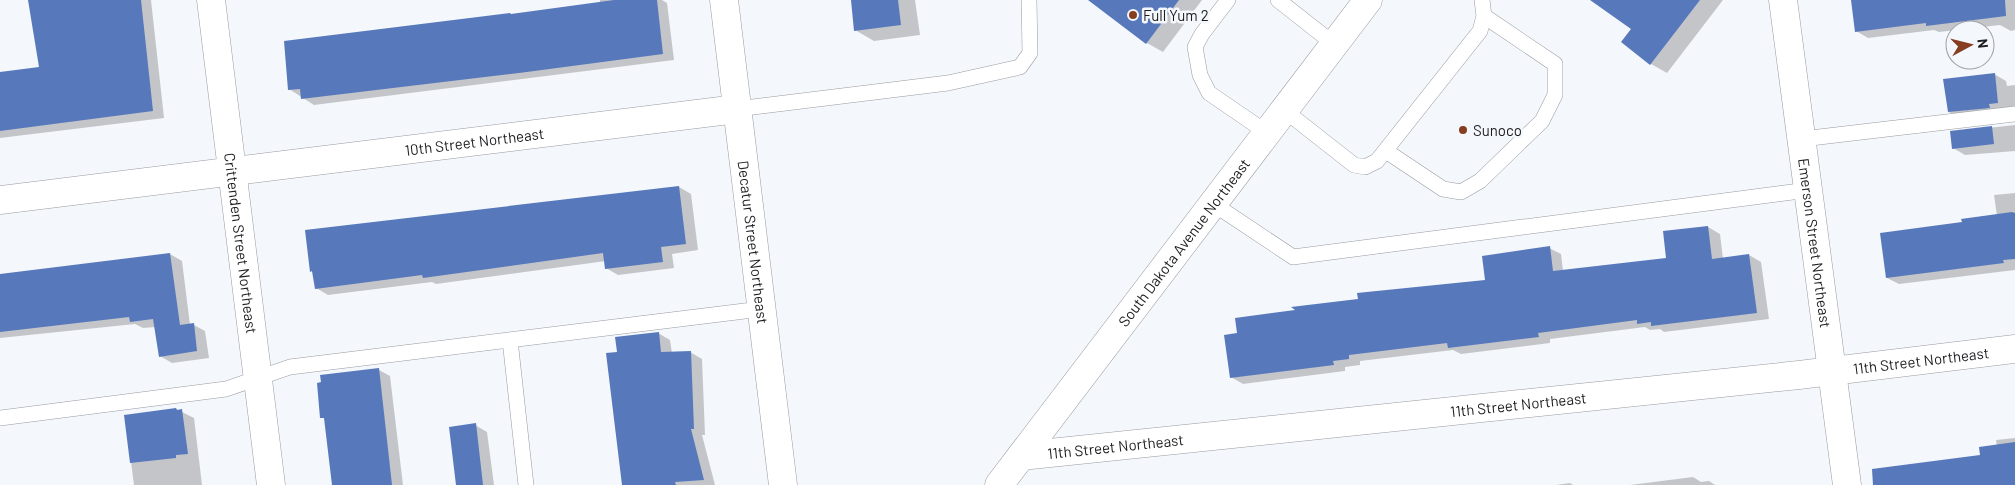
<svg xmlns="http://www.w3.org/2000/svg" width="2015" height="485" font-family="Barlow,sans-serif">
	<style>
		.shadow { fill: #0003 }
		.building { fill: #5778bb }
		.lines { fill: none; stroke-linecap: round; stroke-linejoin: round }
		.service-casing { stroke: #989ba0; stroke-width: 16 }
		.minor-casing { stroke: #989ba0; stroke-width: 29 }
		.primary-casing { stroke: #989ba0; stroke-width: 29 }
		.service { stroke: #fff; stroke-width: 15 }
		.minor { stroke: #fff; stroke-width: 28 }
		.primary { stroke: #fff; stroke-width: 28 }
		.poi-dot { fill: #863d20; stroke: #f4f7fc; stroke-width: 2 }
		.labels { text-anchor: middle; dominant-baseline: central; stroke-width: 5; stroke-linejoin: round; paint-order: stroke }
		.poi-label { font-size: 15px; fill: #1c1d1f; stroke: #f4f7fc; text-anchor: start }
		.street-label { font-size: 15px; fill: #1c1d1f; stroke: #f4f7fc }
	</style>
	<rect width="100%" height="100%" fill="#f4f7fc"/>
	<path class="shadow" d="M40,0H151L164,118L0,138V73L40,68Z
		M600,0H662L667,3L674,60L314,105L289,89L600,3Z
		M852,0H915L920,35L874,41L855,30Z
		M1114,0H1202L1163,52L1147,43L1105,12Z
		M1609,0H1723L1667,73L1651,64L1623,42L1633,28Z
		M1852,0H2015V30L2011,31L2000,25L1939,32L1934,30L1868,38L1856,31Z
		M1994,74L2006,81L2007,86L2015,85V112L1961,119L1949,112Z
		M2015,125V151L1965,155L1953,148L1951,132Z
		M679,187L691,194L698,250L672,254L674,268L618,275L606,268V261L436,284L432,282L328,295L316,288L314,272L311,271Z
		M2015,193V270L1899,284L1887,278L1963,223L1997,216L1994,195Z
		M1708,227L1720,234L1723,259L1749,255L1761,262L1769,319L1664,332L1660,329L1650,330L1645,327L1550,339V343L1461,354L1453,350L1360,361V365L1345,367V371L1243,384L1231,377L1239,334L1299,311L1359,300L1486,281L1549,248L1561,254L1563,271L1667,259Z
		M170,254L182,261L190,325H194L205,331L209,358L172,363L160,356L156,327L143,328L135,324L0,338V275Z
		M658,333L670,340L672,353L690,352L702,359L705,435H702L715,485H623L618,353Z
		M379,370L390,376L403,485H334L326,420L322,417Z
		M176,409L194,418L202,485H134L125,416Z
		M475,425L487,432L494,485H457Z
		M2015,438V485H1911L1981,456L1997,446L1996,440Z
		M1693,477L1701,482L1709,481L1715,485H1630Z
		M1570,483L1573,485H1556Z"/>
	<path class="building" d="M28,0H141L153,111L0,131V72L39,67Z
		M614,0H657L663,54L519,73L301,99L300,89L288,90L284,41L510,13L511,14Z
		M851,0H898L901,25L854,31Z
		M1088,0H1179L1146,44Z
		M1590,0H1700L1650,65L1621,42L1631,29Z
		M1851,0H2005L2006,16L1926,26V23L1855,32Z
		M1995,73L1998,103L1989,104L1990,108L1948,112L1943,79Z
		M1992,126L1994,144L1952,149L1950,131Z
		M679,186L686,244L661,247L663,262L605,269L603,253L423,278L422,275L315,289L312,271L310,272L305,230Z
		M2012,212L2015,213V259L2003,260L2004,263L1886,278L1880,233L1962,222L1961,219Z
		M1708,226L1712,259L1749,254L1757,313L1651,326V322L1637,324V320L1538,333L1539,337L1448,348L1447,343L1349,355V359L1333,361L1334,365L1230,378L1224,335L1237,333L1235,318L1295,310L1291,307L1358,299L1357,293L1485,280L1482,256L1550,246L1553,271L1666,258L1663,231Z
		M170,253L180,325L194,323L197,351L159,357L153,319L130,322L129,317L0,332V274Z
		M659,332L661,352L691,351L694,429H691L704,480L675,482L676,485H622L606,353L617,352L615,337Z
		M379,368L392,485H332L324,418H320L317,383L321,382L320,375Z
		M176,408L177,410L182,409L188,454L176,455V458L130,463L124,415Z
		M476,423L483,485H456L449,427Z
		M2015,442V485H1873L1872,469L1980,455L1979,447Z"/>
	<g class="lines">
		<defs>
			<path id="service" d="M1228,0L1202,34L1195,47L1200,75L1209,93L1266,132
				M1278,0L1334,44
				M737,109L948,83L1020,67L1030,53L1029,0
				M1284,110L1354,165L1365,167L1377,161L1480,31L1484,16L1482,0
				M1802,139L2015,114
				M1386,151L1443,189L1461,192L1480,181L1542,121L1555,95V64L1484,16
				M1212,203L1293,257L1808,190
				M510,340L526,485
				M0,418L226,389L290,367L761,309"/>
			<g id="minor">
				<path id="s1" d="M211,0L271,485"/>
				<path id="s2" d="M724,0L783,485"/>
				<path id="s3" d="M1783,0L1847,485"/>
				<path id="s4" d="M0,200L737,109"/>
				<path id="s5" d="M1021,456L1799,375L2015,349"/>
			</g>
			<g id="primary">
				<path id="s6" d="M999,485L1368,0"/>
			</g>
		</defs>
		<use href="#service" class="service-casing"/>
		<use href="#minor" class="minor-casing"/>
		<use href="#primary" class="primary-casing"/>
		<use href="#service" class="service"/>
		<use href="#minor" class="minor"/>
		<use href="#primary" class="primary"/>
	</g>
	<g class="poi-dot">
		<circle cx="1133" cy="15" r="5"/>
		<circle cx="1463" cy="130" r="5"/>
	</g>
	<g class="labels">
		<g class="poi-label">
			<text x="1143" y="15">Full Yum 2</text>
			<text x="1473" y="130">Sunoco</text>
		</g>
		<g class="street-label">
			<text stroke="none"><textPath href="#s4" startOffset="478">10th Street Northeast</textPath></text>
			<text stroke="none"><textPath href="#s1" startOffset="245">Crittenden Street Northeast</textPath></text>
			<text stroke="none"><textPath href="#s6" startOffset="305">South Dakota Avenue Northeast</textPath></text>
			<text stroke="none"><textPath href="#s3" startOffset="245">Emerson Street Northeast</textPath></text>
			<text stroke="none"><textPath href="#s2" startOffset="244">Decatur Street Northeast</textPath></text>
			<text stroke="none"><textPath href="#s5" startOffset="905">11th Street Northeast</textPath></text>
			<text stroke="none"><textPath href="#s5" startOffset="500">11th Street Northeast</textPath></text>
			<text stroke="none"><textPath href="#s5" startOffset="95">11th Street Northeast</textPath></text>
		</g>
	</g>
	<g transform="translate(1970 45) rotate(83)"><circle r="24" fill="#f4f7fc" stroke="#9ea0a4"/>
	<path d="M0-4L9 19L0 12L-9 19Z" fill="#863d20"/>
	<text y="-8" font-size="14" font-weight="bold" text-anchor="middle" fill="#1c1d1f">N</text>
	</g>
</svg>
